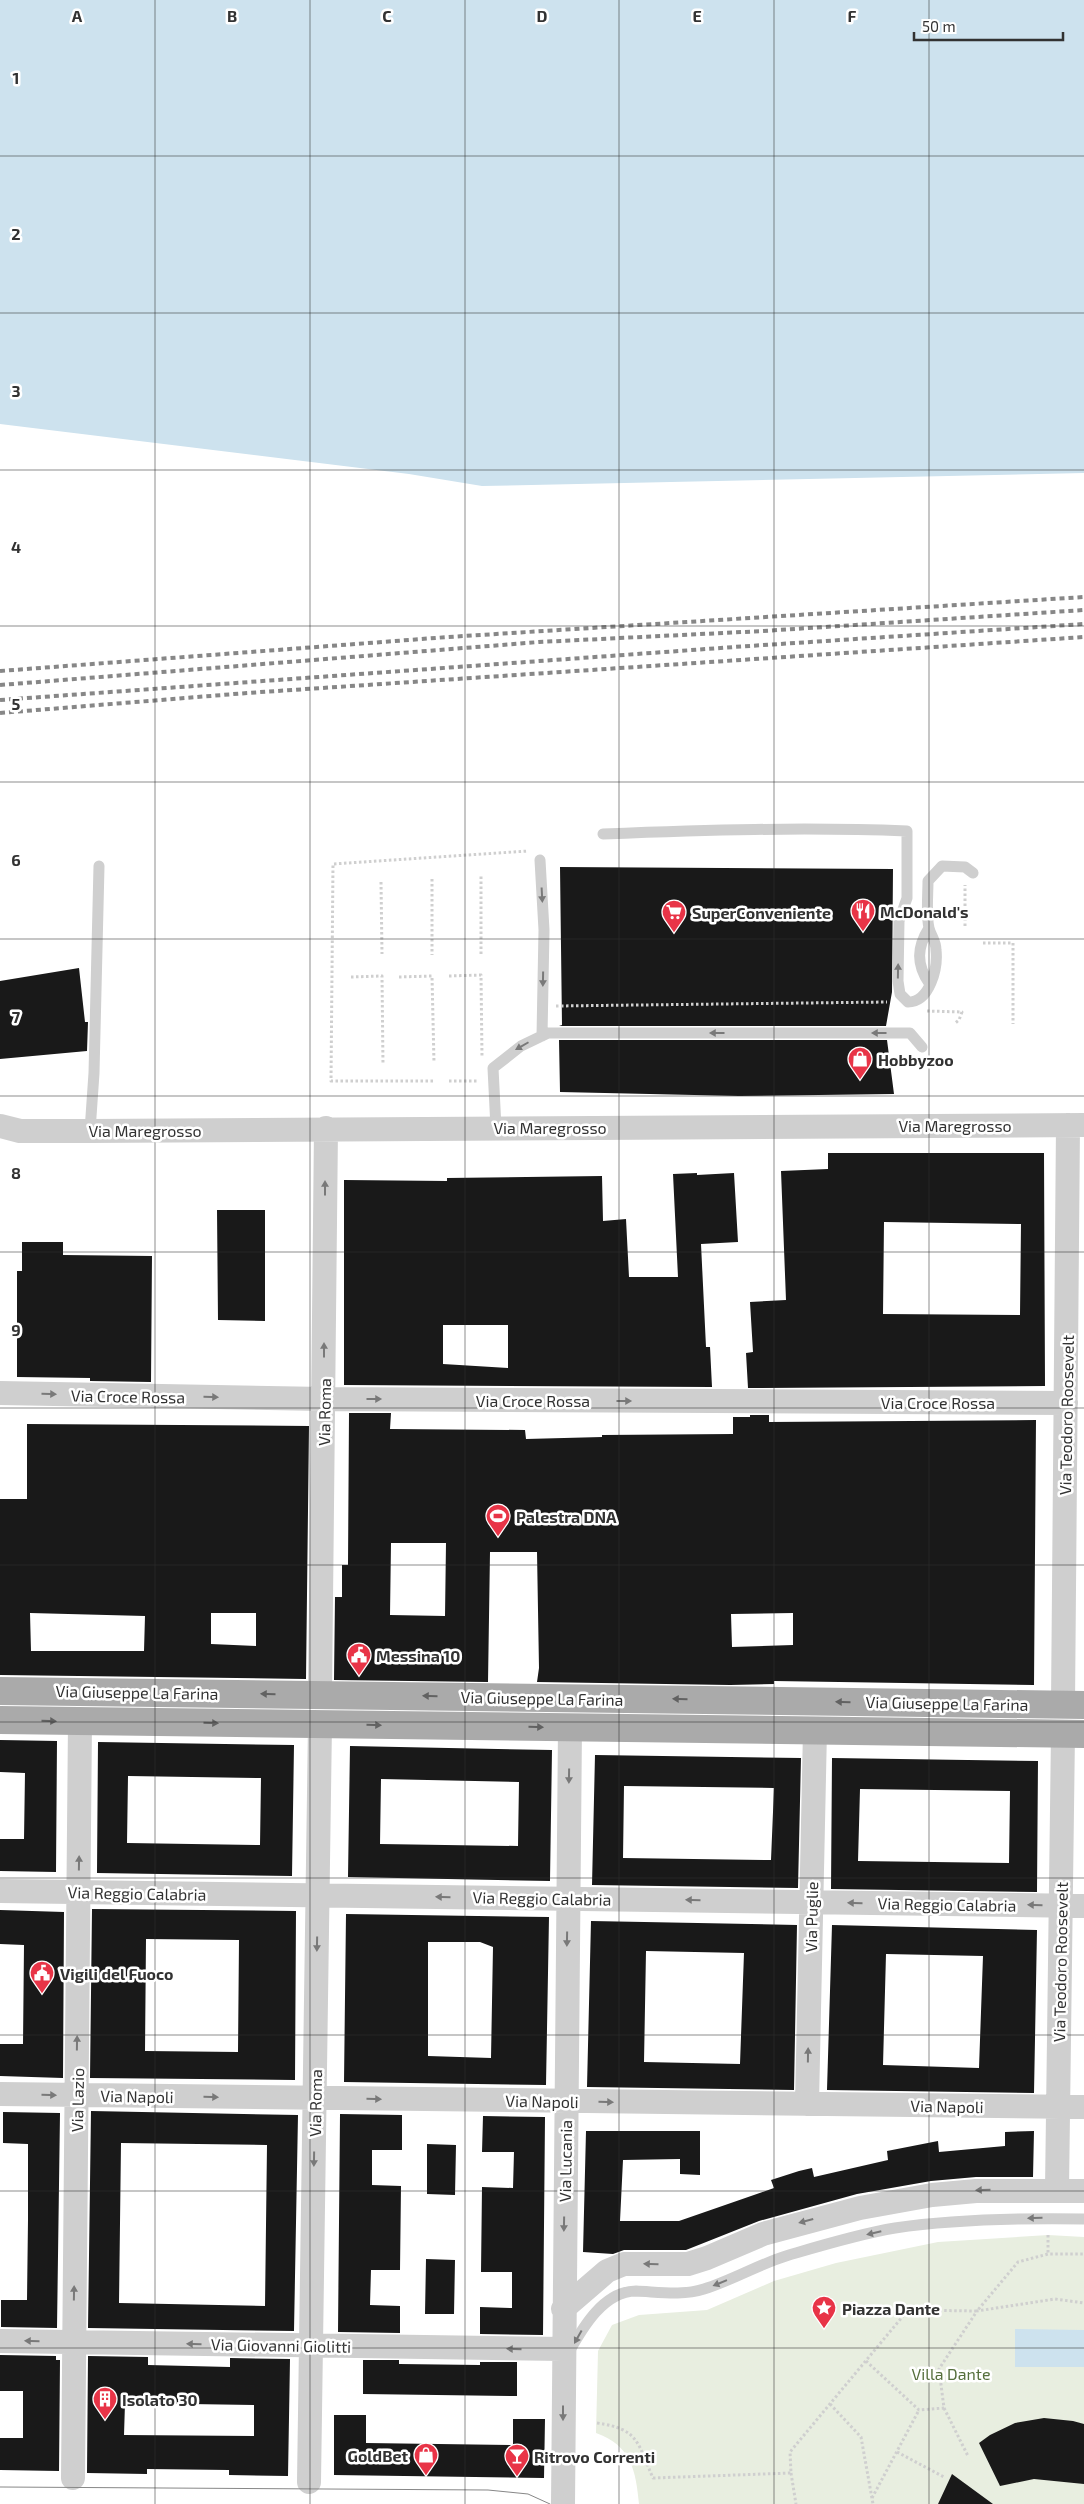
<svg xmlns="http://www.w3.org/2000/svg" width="1084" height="2504" font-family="'Exo 2',sans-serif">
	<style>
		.green { fill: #e8eee0 }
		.water { fill: #cde2ee }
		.building { fill: #191919; fill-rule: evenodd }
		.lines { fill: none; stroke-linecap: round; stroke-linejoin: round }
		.path { stroke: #cfcfcf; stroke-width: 3; stroke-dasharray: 2.5 2.5; stroke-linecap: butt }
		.lane { stroke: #cfcfcf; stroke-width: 11 }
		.street { stroke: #cfcfcf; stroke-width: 24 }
		.primary { stroke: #aaa; stroke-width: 28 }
		.tram { stroke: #878787; stroke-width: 1 }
		.rail { stroke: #878787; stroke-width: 4; stroke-dasharray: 5 4; stroke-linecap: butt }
		.oneway { fill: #797979 }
		.oneway2 { fill: #626262 }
		.grid { fill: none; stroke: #323232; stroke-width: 1; stroke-opacity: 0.55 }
		.labels { text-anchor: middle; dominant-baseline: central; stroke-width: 5; stroke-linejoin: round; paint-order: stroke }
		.poi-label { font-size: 16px; font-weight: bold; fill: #323232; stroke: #fff; text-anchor: start }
		.street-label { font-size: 16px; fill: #323232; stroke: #fff }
		.park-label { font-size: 16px; fill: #566f3d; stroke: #fff }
		.grid-label { font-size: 16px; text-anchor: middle; font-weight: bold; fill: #323232; stroke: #fff; stroke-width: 5; stroke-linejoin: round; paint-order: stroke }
	</style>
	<rect width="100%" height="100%" fill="#fff"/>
	<path class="green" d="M1048,2235L1084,2237V2504H639C636,2471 631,2445 596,2433L598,2351L612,2325L639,2315L707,2310L774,2281L836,2263L938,2242Z"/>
	<path class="water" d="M0,0H1084V473L482,486L409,474L0,424Z
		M1015,2329L1084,2330V2367H1015Z"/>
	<path class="building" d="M560,867L893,869L892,992L886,1026H559L562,1025Z
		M79,968L85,1022H88L87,1051L0,1059V981Z
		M559,1040H887L894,1094L739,1096L560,1092Z
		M828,1153H1044L1045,1386L748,1388L746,1353L753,1352L750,1302L786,1300L781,1171L828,1169ZM884,1222L1021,1224L1020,1315L883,1314Z
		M697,1173V1175L734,1173L738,1242L701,1244L706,1347H710L712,1387L344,1385V1180L447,1181V1178L602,1176L603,1221L626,1219L629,1277H678L673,1174ZM443,1325H508V1368L443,1364Z
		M217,1210H265V1321L218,1320Z
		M22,1242H63V1255L152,1256L151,1382L90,1381V1378L17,1377V1271H22Z
		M349,1413H391L390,1429L525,1430L526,1439L602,1437V1435L733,1434V1417H750V1415H769V1422L1036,1420L1034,1685L774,1681V1684L730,1685L537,1682L539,1668L537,1552H490L488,1682L334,1680L335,1597H342V1565H348ZM391,1543H446L445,1616L390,1615ZM793,1613V1645L732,1647L731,1614Z
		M27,1424L309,1426L306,1679L0,1675V1499H27ZM30,1613L145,1616L144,1651H31ZM211,1613H256V1646L211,1644Z
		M0,1740L57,1741L56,1872L0,1871V1839H24L25,1773L0,1772Z
		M98,1742L294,1745L292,1876L97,1873ZM128,1776L261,1778L260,1845L127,1843Z
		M350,1746L552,1750L550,1881L348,1877ZM381,1779L519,1782L518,1846L380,1844Z
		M595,1755L801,1758L798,1888L592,1885ZM624,1786L774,1788L771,1860L623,1858Z
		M832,1758L1038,1761L1037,1892L831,1889ZM860,1789L1010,1791L1009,1863L858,1861Z
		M92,1909L296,1911L295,2080L90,2078ZM146,1939L239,1940L238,2052L145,2051Z
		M0,1910L64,1912L63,2078L0,2076V2044H23L24,1945L0,1944Z
		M346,1914L549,1917L546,2085L344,2082ZM428,1942H480L493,1947L491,2058L428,2056Z
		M591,1921L797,1925L794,2090L587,2087ZM646,1951L744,1953L740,2064L644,2062Z
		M832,1925L1037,1930L1034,2093L827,2090ZM886,1954L983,1956L979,2068L883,2065Z
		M91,2111L298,2115L294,2331L88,2328ZM121,2143L267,2145L265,2306L119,2303Z
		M3,2112L60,2113L57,2328L1,2327V2300H27L28,2220V2144L3,2143Z
		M340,2114L402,2115V2150H372V2185L401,2186L400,2270H371L370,2305L400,2306V2333L338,2332Z
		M483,2116L545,2117L543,2335L480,2334V2307L512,2308V2272H481L482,2187L513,2188L514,2152H482Z
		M586,2131H700V2175L680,2174V2159L623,2160L620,2221H679L774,2188L771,2180L799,2171L812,2168L814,2177L888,2160L887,2151L938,2141L939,2152L1005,2146V2132L1034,2131L1033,2177H976L931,2181L857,2194L759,2221L686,2250H624L613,2254L583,2252Z
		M427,2144L456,2145L455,2195L427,2194Z
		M426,2259L455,2260L454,2314H425Z
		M0,2355L56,2356V2360H60L59,2471L0,2470V2438H23V2391H0Z
		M88,2356L148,2357V2365L230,2367V2358L290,2359L288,2476L229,2475V2470L147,2469V2474L87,2473ZM125,2403L254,2405V2436L124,2435Z
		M363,2360H399V2364L480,2365V2362H517V2396L363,2394Z
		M334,2415H366V2443L513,2445V2419H545L544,2478L334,2475Z
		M1044,2418L1073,2421L1084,2424V2484L1034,2479L1000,2486L979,2443L990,2435L1015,2423Z
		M952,2474L993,2504H938Z"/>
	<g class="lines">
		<path class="path" d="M432,879V955
			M381,882L382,954
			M965,926V885
			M983,943H1013V1024
			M481,954V876
			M449,976L481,975L482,1057
			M351,977L382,976L383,1065
			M399,977L432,976L434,1063
			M556,1006L887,1002
			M927,1011L962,1012L959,1020L954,1024
			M433,1081H331L333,864L528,851
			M449,1081H479
			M1048,2235V2254
			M866,2361L919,2410L944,2408L939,2369L977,2311L1055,2299L1084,2303
			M830,2404L861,2437L873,2504
			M944,2408L968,2456
			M597,2423C639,2429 637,2442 653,2478L791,2473L790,2452L908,2310L977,2311L1018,2262L1048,2254H1084
			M897,2452L944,2477
			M791,2473L796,2504
			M872,2498L919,2410"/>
		<path class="lane" d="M603,834C704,830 805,827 907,831V898L899,921L898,981L900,994L908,1002C930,1002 938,968 936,950C936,941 931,936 929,928C926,916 928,894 928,881L942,866L965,867L973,873
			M540,860L544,930L542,1036
			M929,928C917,947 916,964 929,983
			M496,1128L493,1068L521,1046L548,1033H910L922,1047
			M90,1131L94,1073L99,866
			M569,2352C583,2327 604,2291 636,2291C659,2292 682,2296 704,2289C733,2280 759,2264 789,2255C823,2245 859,2234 895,2228C957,2219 1021,2218 1084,2219"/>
		<path class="street" d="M0,1126L20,1131H90L1084,1125
			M0,1393L324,1399L1066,1403
			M320,1695L326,1128
			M1063,1704L1068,1125
			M0,1891L1084,1906
			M0,2094L1084,2107
			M807,2104L815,1730
			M1057,2190L1063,1733
			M563,2309L607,2271L624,2264H688L707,2258L763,2234L860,2208L932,2195L976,2191H1084
			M0,2341L563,2349
			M73,2478L80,1721
			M309,2482L320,1724
			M563,2504L570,1727"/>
		<path class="primary" d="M0,1691L1084,1705
			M0,1720L1084,1734"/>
		<path class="tram" d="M0,2487L488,2490L528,2494L550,2504"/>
		<path class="rail" d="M0,671L448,637L1084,597
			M0,685L539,642L763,631L1084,610
			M0,700L734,647L1084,624
			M0,713L247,693L1084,637"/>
	</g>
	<defs><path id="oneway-solid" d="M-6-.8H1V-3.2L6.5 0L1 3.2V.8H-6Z" transform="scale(1.25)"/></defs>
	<g class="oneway">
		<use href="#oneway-solid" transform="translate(542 895) rotate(87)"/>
		<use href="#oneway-solid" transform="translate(898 971) rotate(-89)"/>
		<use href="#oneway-solid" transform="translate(543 979) rotate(91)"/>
		<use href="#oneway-solid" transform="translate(717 1033) rotate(-180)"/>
		<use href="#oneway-solid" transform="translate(879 1033) rotate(-180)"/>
		<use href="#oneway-solid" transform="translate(522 1046) rotate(150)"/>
		<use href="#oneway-solid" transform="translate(325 1188) rotate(-90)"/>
		<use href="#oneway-solid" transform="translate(324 1350) rotate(-90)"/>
		<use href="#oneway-solid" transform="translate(49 1394) rotate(1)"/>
		<use href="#oneway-solid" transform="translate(211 1397) rotate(1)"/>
		<use href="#oneway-solid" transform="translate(374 1399)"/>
		<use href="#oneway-solid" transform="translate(624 1401)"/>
		<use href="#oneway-solid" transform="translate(569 1776) rotate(91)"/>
		<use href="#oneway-solid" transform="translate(79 1863) rotate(-89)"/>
		<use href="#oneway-solid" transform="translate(443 1897) rotate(-179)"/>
		<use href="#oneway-solid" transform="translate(693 1900) rotate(-179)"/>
		<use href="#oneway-solid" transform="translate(855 1903) rotate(-179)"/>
		<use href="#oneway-solid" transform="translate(1035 1905) rotate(-179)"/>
		<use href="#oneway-solid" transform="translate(567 1939) rotate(91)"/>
		<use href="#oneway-solid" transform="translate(317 1944) rotate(91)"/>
		<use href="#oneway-solid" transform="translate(77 2043) rotate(-89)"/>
		<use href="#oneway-solid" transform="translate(808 2055) rotate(-89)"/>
		<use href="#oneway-solid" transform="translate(49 2095) rotate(1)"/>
		<use href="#oneway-solid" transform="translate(211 2097) rotate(1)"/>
		<use href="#oneway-solid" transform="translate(374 2099) rotate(1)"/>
		<use href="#oneway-solid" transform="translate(606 2102) rotate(1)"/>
		<use href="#oneway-solid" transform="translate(314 2159) rotate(91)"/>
		<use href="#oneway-solid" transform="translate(983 2190) rotate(178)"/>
		<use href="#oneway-solid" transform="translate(1035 2218) rotate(179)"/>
		<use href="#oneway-solid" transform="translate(806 2221) rotate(165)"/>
		<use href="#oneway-solid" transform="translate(564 2224) rotate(91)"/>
		<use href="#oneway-solid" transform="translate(874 2233) rotate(167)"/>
		<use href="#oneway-solid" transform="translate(651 2264) rotate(-178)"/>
		<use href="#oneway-solid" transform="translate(720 2283) rotate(158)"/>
		<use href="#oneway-solid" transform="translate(74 2293) rotate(-89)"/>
		<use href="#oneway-solid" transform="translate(578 2337) rotate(119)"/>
		<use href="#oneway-solid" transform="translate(32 2341) rotate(-179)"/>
		<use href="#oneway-solid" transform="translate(194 2344) rotate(-179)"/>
		<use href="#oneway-solid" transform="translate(514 2349) rotate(-179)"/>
		<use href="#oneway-solid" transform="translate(563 2413) rotate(90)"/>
	</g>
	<g class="oneway2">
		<use href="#oneway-solid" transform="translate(268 1694) rotate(-179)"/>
		<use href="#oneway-solid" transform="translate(430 1696) rotate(-179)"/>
		<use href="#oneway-solid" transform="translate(680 1699) rotate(-179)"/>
		<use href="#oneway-solid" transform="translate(843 1702) rotate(-179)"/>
		<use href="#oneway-solid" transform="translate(49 1721) rotate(1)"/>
		<use href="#oneway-solid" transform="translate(211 1723) rotate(1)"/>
		<use href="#oneway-solid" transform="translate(374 1725) rotate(1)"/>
		<use href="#oneway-solid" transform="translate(536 1727) rotate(1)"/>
	</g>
	<path class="grid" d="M155,0V2504M310,0V2504M465,0V2504M619,0V2504M774,0V2504M929,0V2504M0,156H1084M0,313H1084M0,470H1084M0,626H1084M0,782H1084M0,939H1084M0,1096H1084M0,1252H1084M0,1408H1084M0,1565H1084M0,1722H1084M0,1878H1084M0,2035H1084M0,2191H1084M0,2348H1084"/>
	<defs>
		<symbol id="restaurant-pin" viewBox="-11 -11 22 30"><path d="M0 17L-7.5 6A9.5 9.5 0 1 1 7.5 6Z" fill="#e83447" stroke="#fff"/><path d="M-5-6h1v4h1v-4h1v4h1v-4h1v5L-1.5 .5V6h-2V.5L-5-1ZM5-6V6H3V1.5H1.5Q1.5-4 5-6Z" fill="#fff"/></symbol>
		<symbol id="supermarket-pin" viewBox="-11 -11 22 30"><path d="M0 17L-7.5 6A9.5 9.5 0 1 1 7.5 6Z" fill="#e83447" stroke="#fff"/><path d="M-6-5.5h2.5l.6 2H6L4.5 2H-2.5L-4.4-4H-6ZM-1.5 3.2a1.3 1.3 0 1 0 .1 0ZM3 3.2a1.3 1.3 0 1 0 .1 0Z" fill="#fff"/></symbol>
		<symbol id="shop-pin" viewBox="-11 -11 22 30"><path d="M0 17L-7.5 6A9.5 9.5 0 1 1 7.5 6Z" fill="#e83447" stroke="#fff"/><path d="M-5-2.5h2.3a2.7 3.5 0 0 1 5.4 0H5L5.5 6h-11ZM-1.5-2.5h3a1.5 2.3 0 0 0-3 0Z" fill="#fff"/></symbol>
		<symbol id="stadium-pin" viewBox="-11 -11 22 30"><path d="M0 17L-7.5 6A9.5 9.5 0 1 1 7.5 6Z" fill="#e83447" stroke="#fff"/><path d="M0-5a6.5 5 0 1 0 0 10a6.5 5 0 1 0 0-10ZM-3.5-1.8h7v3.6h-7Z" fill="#fff"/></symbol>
		<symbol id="civic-pin" viewBox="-11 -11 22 30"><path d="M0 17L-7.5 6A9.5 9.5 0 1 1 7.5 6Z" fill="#e83447" stroke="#fff"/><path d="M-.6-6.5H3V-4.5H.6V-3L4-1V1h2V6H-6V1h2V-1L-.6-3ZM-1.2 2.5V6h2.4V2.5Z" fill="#fff"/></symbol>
		<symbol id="sight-pin" viewBox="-11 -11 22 30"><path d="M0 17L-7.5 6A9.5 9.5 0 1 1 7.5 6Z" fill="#e83447" stroke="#fff"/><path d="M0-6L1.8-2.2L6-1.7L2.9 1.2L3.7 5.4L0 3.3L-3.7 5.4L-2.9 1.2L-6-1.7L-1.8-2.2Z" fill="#fff"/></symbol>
		<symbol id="building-pin" viewBox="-11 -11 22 30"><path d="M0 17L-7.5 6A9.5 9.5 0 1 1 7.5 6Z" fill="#e83447" stroke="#fff"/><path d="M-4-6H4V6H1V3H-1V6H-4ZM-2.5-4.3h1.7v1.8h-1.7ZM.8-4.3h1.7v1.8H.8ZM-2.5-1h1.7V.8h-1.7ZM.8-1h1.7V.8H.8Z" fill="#fff"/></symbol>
		<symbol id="bar-pin" viewBox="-11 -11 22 30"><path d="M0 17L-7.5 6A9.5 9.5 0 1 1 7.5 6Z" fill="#e83447" stroke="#fff"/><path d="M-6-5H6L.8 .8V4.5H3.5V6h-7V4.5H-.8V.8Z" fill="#fff"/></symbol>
	</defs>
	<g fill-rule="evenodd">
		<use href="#restaurant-pin" x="849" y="897" width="28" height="38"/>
		<use href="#supermarket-pin" x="660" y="898" width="28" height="38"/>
		<use href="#shop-pin" x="846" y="1045" width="28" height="38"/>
		<use href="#stadium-pin" x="484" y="1502" width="28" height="38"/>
		<use href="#civic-pin" x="345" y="1641" width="28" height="38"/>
		<use href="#civic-pin" x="28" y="1959" width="28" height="38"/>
		<use href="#sight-pin" x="810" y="2294" width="28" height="38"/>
		<use href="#building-pin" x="91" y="2385" width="28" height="38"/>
		<use href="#shop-pin" x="412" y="2441" width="28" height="38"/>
		<use href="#bar-pin" x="503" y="2442" width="28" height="38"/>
	</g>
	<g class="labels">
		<g class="poi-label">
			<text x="880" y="911">McDonald's</text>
			<text x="692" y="912">SuperConveniente</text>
			<text x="878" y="1059">Hobbyzoo</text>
			<text x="516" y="1516">Palestra DNA</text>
			<text x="376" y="1655">Messina 10</text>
			<text x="60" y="1973">Vigili del Fuoco</text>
			<text x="842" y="2308">Piazza Dante</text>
			<text x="122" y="2399">Isolato 30</text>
			<text x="408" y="2455" text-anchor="end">GoldBet</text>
			<text x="534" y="2456">Ritrovo Correnti</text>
		</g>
		<g class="street-label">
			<text x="955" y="1125">Via Maregrosso</text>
			<text x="550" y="1127">Via Maregrosso</text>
			<text x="145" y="1130">Via Maregrosso</text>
			<text transform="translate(128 1396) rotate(1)">Via Croce Rossa</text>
			<text x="533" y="1400">Via Croce Rossa</text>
			<text x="938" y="1402">Via Croce Rossa</text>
			<text transform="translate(324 1412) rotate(-89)">Via Roma</text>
			<text transform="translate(1066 1415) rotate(-89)">Via Teodoro Roosevelt</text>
			<text transform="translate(137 1692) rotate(1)">Via Giuseppe La Farina</text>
			<text transform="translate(542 1698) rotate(1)">Via Giuseppe La Farina</text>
			<text transform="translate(947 1703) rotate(1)">Via Giuseppe La Farina</text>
			<text transform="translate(137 1893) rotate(1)">Via Reggio Calabria</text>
			<text transform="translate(542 1898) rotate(1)">Via Reggio Calabria</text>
			<text transform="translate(947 1904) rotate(1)">Via Reggio Calabria</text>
			<text transform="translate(811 1917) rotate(-89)">Via Puglie</text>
			<text transform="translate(1060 1962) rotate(-89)">Via Teodoro Roosevelt</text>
			<text transform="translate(137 2096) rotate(1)">Via Napoli</text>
			<text transform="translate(77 2100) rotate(-89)">Via Lazio</text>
			<text transform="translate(542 2101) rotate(1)">Via Napoli</text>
			<text transform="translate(315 2103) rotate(-89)">Via Roma</text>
			<text transform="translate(947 2106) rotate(1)">Via Napoli</text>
			<text transform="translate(565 2161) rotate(-89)">Via Lucania</text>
			<text transform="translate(281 2345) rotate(1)">Via Giovanni Giolitti</text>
		</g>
		<g class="park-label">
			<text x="951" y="2373">Villa Dante</text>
		</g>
	</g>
	<g class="grid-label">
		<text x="77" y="22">A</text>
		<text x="232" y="22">B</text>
		<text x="387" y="22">C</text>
		<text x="542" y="22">D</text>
		<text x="697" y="22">E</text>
		<text x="852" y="22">F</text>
		<text x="16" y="84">1</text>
		<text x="16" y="240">2</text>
		<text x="16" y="397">3</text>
		<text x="16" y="553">4</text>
		<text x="16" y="710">5</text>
		<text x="16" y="866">6</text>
		<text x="16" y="1023">7</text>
		<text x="16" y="1179">8</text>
		<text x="16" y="1336">9</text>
	</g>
	<path d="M914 32v8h149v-8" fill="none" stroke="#323232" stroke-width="2.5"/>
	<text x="922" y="32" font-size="15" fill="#323232" stroke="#ffffff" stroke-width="4" paint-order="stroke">50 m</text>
</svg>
